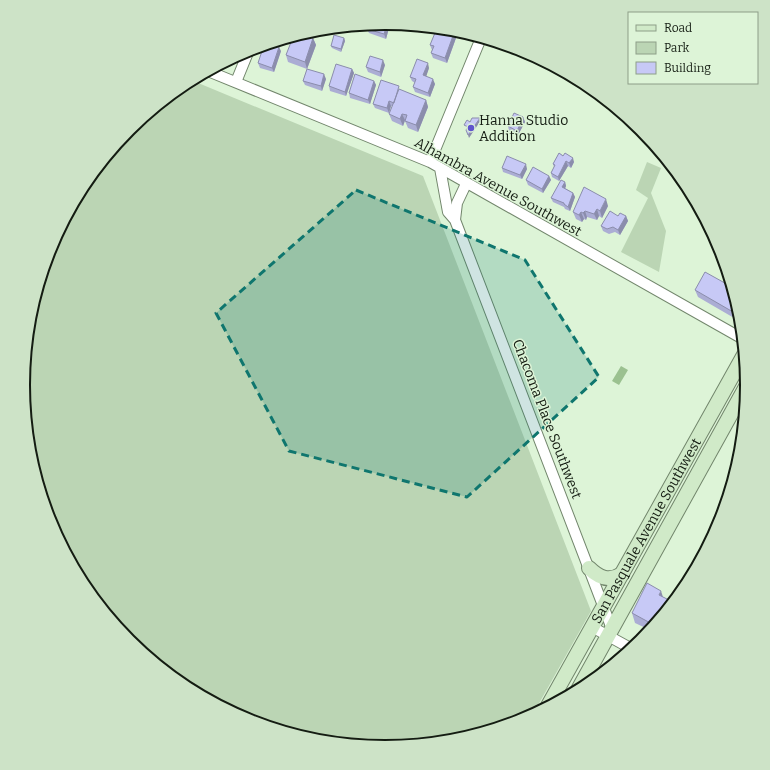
<svg xmlns="http://www.w3.org/2000/svg" width="770" height="770" font-family="Bitter,serif">
	<style>
		.green { fill: #bbd5b4 }
		.water { fill: #9bc190 }
		.lines { fill: none; stroke-linecap: round; stroke-linejoin: round }
		.street-casing { stroke: #72866c; stroke-width: 12 }
		.secondary-casing { stroke: #72866c; stroke-width: 16 }
		.street { stroke: #fff; stroke-width: 10 }
		.secondary { stroke: #d0eac8; stroke-width: 14 }
		.wall { fill: #abadd4 }
		.shaded-wall { fill: #8b8dac }
		.building { fill: #c7c9f6; stroke: #8b8dac }
		.marked { fill: #0f766e; fill-opacity: 0.2; stroke: #0f766e; stroke-width: 3; stroke-dasharray: 8 5; stroke-linejoin: round }
		.poi-dot { fill: #6054cd; stroke: #ddf4d7; stroke-width: 1.5 }
		.labels { text-anchor: middle; dominant-baseline: central; stroke-width: 3; stroke-linejoin: round; paint-order: stroke }
		.poi-label { font-size: 14px; fill: #141c12; stroke: #ddf4d7; text-anchor: start }
		.street-label { font-size: 14px; fill: #141c12; stroke: #ddf4d7 }
		.rim { fill: none; stroke: #141c12; stroke-width: 2 }
	</style>
	<rect width="100%" height="100%" fill="#ddf4d7"/>
	<path class="green" d="M191,80L423,176L591,611L533,714L523,720L455,740L385,747L314,740L246,719L184,686L129,641L84,586L50,523L30,455L23,385L30,314L51,246L84,184L129,129L184,84Z
		M647,162L661,168L651,193L666,231L659,272L621,252L648,198L636,190Z"/>
	<path class="water" d="M621,366L628,370L619,385L612,381Z"/>
	<g class="lines">
		<defs>
			<path id="street" d="M208,71L430,162L743,339
				M236,82L249,50
				M430,162L481,38
				M440,168L448,212L455,220L612,629
				M455,220L457,203L466,184
				M592,627L632,649"/>
			<g id="secondary">
				<path d="M589,568C599,578 609,582 622,574"/>
				<path d="M578,690L747,385"/>
				<path id="s1" d="M548,706L744,355"/>
			</g>
		</defs>
		<use href="#street" class="street-casing"/>
		<use href="#secondary" class="secondary-casing"/>
		<use href="#street" class="street"/>
		<use href="#secondary" class="secondary"/>
	</g>
	<path class="wall" d="M362,25L361,29L353,26Z
		M389,28L386,39L369,33L367,29Z
		M433,28L456,30L462,32L460,37L455,35L456,38L447,63L433,58L431,53L432,50L430,45L437,29Z
		M309,34L308,36L313,38L316,45L307,69L326,79L322,91L305,85L303,81L307,69L288,62L286,55Z
		M344,38L345,41L341,52L332,48L331,46Z
		M281,51L274,72L260,68L258,63Z
		M385,65L381,77L368,72L366,67Z
		M429,68L426,76L435,84L430,97L415,92L413,87L415,83L412,81L410,77Z
		M352,69L354,73L346,96L330,91L329,86Z
		M374,81L376,85L370,104L350,98L349,93Z
		M400,90L426,100L428,107L418,132L408,128L405,121L403,126L392,121L389,114L392,106H391L389,113L375,108L373,104Z
		M523,117L525,122L518,135L509,131L508,126Z
		M559,153L574,162L571,168L568,166L559,181L552,177L551,173L554,167L553,164Z
		M502,168L527,169L522,179L503,172Z
		M549,176L551,180L543,193L528,185L526,180Z
		M565,182L566,186L565,188L573,193L575,197L570,211L565,209L564,207L553,202L551,198Z
		M608,206L602,218L599,216L597,220L587,217L586,220L584,219L582,222L576,219L573,212Z
		M701,213L717,241L714,242Z
		M618,216H626L628,221L620,235L615,232L609,234L603,231L601,226Z
		M695,290L740,315L741,322L698,297Z
		M663,597L673,602L650,630L635,623L632,613Z"/>
	<path class="shaded-wall" d="M387,24L389,28L386,39L384,34Z
		M458,31L462,32L460,37Z
		M309,32V34L306,42L304,35L305,33Z
		M454,33L456,38L447,63L445,58Z
		M313,38L316,45L307,69L305,62Z
		M344,38L345,41L341,52V49Z
		M279,47L281,51L274,72L272,68Z
		M383,60L385,65L381,77L380,72Z
		M428,63L429,68L425,80L423,75Z
		M352,69L354,73L346,96L345,92Z
		M324,74L326,79L322,91L321,86Z
		M433,79L435,84L430,97L428,93Z
		M374,81L376,85L370,104L368,100Z
		M426,100L428,107L418,132L416,125Z
		M389,101L391,106L389,113L387,108Z
		M402,114L405,120L403,126L400,119Z
		M523,117L525,122L518,135L517,131Z
		M480,118L481,120L469,138L468,135Z
		M573,158L574,162L571,168L569,163Z
		M566,161L568,166L559,181L558,177Z
		M526,164L527,169L522,179L520,175Z
		M549,176L551,180L543,193L542,189Z
		M565,182L566,186L564,191L562,187Z
		M573,193L575,197L570,211L568,207Z
		M606,199L608,206L602,218L600,211Z
		M597,209L599,216L597,220L594,214Z
		M585,211L587,217L586,220L583,213Z
		M581,212L584,219L582,222L579,215Z
		M626,216L628,221L620,235L618,230Z
		M661,591L664,600L659,595Z"/>
	<path class="building" d="M385,23L387,24L384,34L367,29L368,25Z
		M437,28L441,29L454,33L445,58L431,53L434,46L430,45Z
		M305,33L304,35L313,38L305,62L286,55L293,37Z
		M334,35L344,38L341,49L331,46Z
		M270,43L279,47L272,68L258,63L264,45Z
		M370,56L383,60L380,72L366,67Z
		M417,59L428,63L423,75L433,79L428,93L413,87L416,79L410,77Z
		M336,64L352,69L345,92L329,86Z
		M307,69L324,74L321,86L303,81Z
		M355,74L374,81L368,100L349,93Z
		M381,80L399,86L394,103L389,101L387,108L373,104Z
		M399,89L426,100L416,125L405,121L407,115L402,114L400,119L389,114Z
		M514,113L523,117L517,131L508,126Z
		M472,118H480L468,135L466,130L468,127L464,125L467,120L470,122Z
		M559,153L563,156L565,153L573,158L569,163L566,161L558,177L551,173L555,165L553,164Z
		M507,156L526,164L520,175L502,168Z
		M533,167L549,176L542,189L526,180Z
		M561,180L565,182L562,187L573,193L568,207L564,204V203L551,198Z
		M584,187L606,199L600,211L597,209L594,214L585,211L583,213L581,212L579,215L573,212Z
		M610,211L618,216L620,213L626,216L618,230L613,227L607,229L601,226Z
		M704,217L712,232L710,233Z
		M705,272L732,287L740,316L695,290Z
		M647,583L661,591L659,595L673,602L654,625L632,613Z"/>
	<path class="marked" d="M356,190L525,260L599,377L467,497L289,451L216,313Z"/>
	<circle class="poi-dot" cx="471" cy="128" r="4"/>
	<g class="labels">
		<g class="poi-label">
			<text x="479" y="120">Hanna Studio<tspan x="479" dy="16">Addition</tspan></text>
		</g>
		<g class="street-label">
			<text transform="translate(498 187) rotate(29)">Alhambra Avenue Southwest</text>
			<text transform="translate(547 419) rotate(69)">Chacoma Place Southwest</text>
			<text stroke="none"><textPath href="#s1" startOffset="201">San Pasquale Avenue Southwest</textPath></text>
		</g>
	</g>
	<path d="M0 0H770V770H0ZM30 385a355 355 0 1 1 710 0a355 355 0 1 1-710 0Z" fill="#cde3c7" fill-rule="evenodd"/>
	<path class="rim" d="M30 385a355 355 0 1 1 710 0a355 355 0 1 1-710 0Z"/>
	<rect x="628" y="12" width="130" height="72" fill="#ddf4d7" stroke="#8d9e88"/>
	<rect x="636" y="25" width="20" height="6" fill="#d0eac8" stroke="#8d9e88"/>
	<text x="664" y="32" font-size="12" fill="#141c12">Road</text>
	<rect x="636" y="42" width="20" height="12" fill="#bbd5b4" stroke="#8d9e88"/>
	<text x="664" y="52" font-size="12" fill="#141c12">Park</text>
	<rect x="636" y="62" width="20" height="12" fill="#c7c9f6" stroke="#8d9e88"/>
	<text x="664" y="72" font-size="12" fill="#141c12">Building</text>
</svg>
